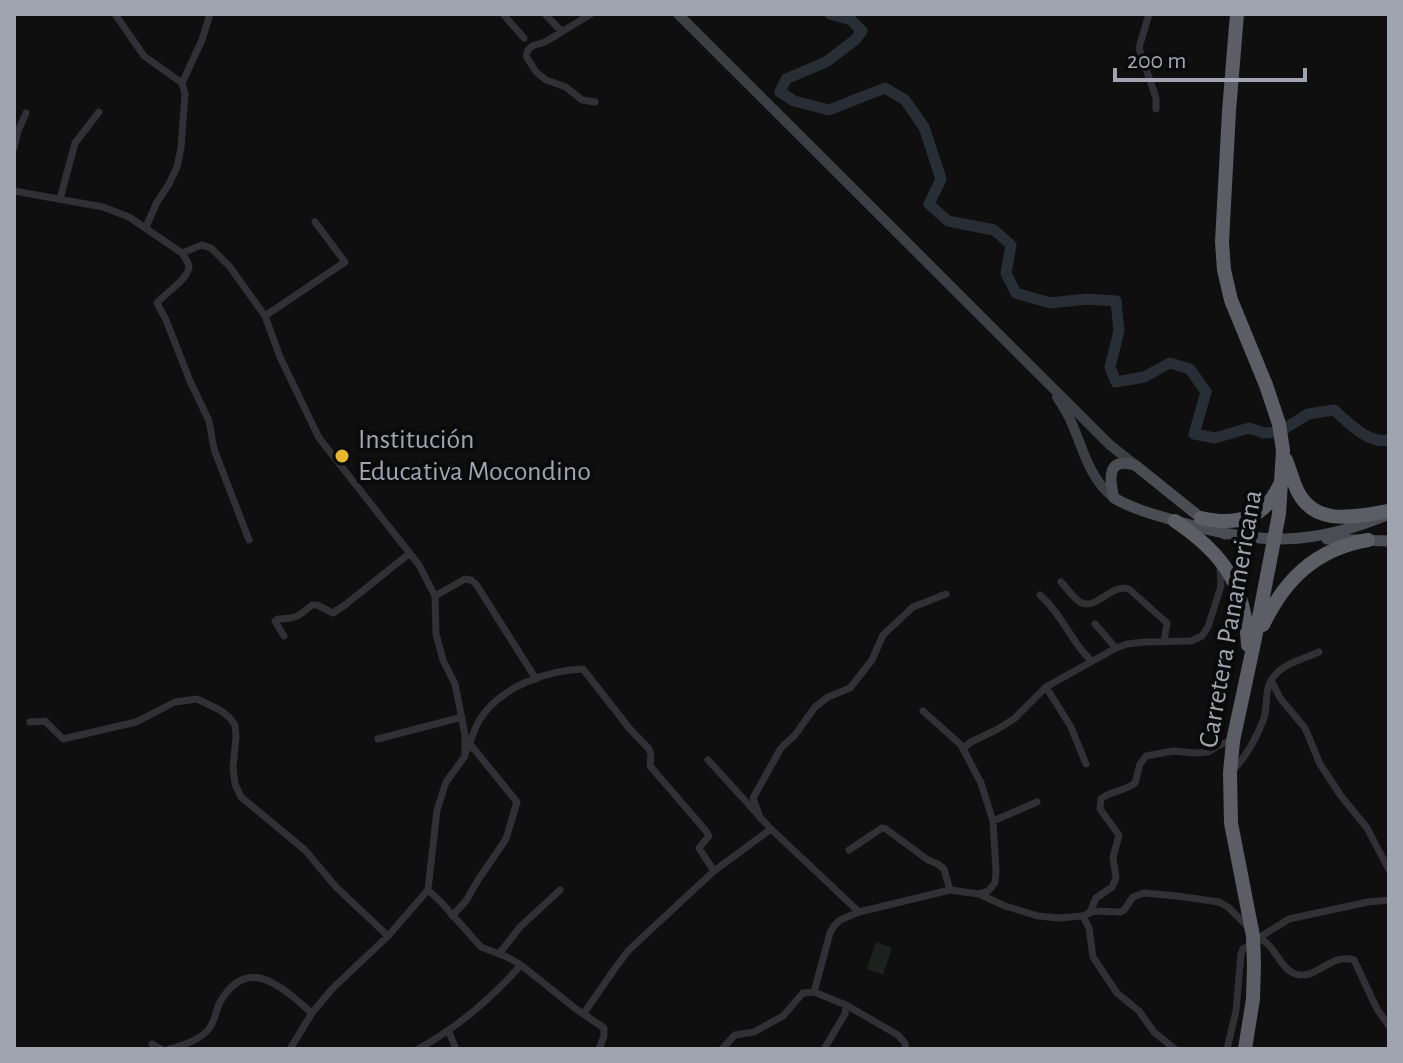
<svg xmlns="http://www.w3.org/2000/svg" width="1403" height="1063" font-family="'Alegreya Sans',sans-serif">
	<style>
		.green { fill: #1b221c }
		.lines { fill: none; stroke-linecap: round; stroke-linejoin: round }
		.river { stroke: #282e35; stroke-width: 11 }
		.street { stroke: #303035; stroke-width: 7 }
		.secondary { stroke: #3e3f45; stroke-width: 10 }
		.primary { stroke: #4c4d54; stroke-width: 11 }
		.highway { stroke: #5c5e66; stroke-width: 14 }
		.poi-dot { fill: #eab72c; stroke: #0a0a0b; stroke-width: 3 }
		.labels { text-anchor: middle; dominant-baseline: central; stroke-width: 8; stroke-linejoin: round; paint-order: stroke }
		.poi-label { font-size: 28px; fill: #a0a4b1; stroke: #0a0a0b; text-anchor: start }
		.street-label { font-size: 28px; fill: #a0a4b1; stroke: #0a0a0b }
	</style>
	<rect width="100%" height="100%" fill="#0f0f10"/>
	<path class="green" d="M876,942L892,948L883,975L867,969Z"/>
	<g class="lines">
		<path class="river" d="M830,14L851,20L862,31L855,40L826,62L786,79L780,92L794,101L829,110L885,88L905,100L924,127L941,179L929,204L948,221L994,230L1011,245L1006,273L1016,293L1050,303L1087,299L1116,301L1119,331L1110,367L1116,382L1144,377L1170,363L1190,369L1206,392L1194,434L1215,438L1249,428L1264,433L1279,432L1308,414L1334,410C1349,423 1368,444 1389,440"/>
		<path class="street" d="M115,14L144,56L182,83L185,94L181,148L177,167L169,184L157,202L146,227
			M503,14L524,38
			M545,14L562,32
			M591,14L545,42L532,46L528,50L526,56L536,72L546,80L566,87L582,100L595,102
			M1149,14L1139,48L1156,98V109
			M182,83L202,40L210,14
			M14,148L18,131L26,113
			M14,191L103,207L129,217L182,253L202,245L211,248L230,267L265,316L280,357L319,438L419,565L435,596L436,634L443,660L455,684L465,735V756L446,782L437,810L428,890L388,936L332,989L312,1013L290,1049
			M60,199L75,143L99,112
			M182,253C184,256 188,262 189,266C189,279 164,294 157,303L166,320L190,381L209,421L214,449L249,540
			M265,316L345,262L315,222
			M1061,582C1067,588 1073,598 1080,602C1095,612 1111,583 1129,589L1167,623L1164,641
			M1040,595C1055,608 1064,625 1075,641C1079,648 1086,655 1091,661
			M435,596L465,579L471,580L476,584L536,679
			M1095,624L1116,648
			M284,636L275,621L278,619C296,619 299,616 312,605H317L333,613L345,605L410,553
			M1271,680L1280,698L1305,728L1320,764L1341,796L1367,828L1389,870
			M1046,687L1071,727L1086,764
			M923,711L961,745L981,783L993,821L996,871L995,883L988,891L981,893
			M30,722L45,721L63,739L136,722L175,702L197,699L220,710L230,718L235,725L236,737L233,768L235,784L241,797L305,850L336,887L388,936
			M378,739L462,717
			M964,748L971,742L996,730L1014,719L1046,687L1116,648L1127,644L1144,642L1191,641L1202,636L1208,627L1221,586L1220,566
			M467,750C471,741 474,729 479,721C498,688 546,670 583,669L629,728L649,749L651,755L650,766L706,831L709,836L699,848L714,871
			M708,760L771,829L859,912
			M1232,771C1245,759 1258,735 1264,718C1269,700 1262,686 1279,671C1289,662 1306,658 1319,652
			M760,818L753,798L781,748L795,735L815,707L828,697L850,688L872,660L883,635L913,607L946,594
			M993,821L1037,802
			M849,850L882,828L886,829L928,860L938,864L944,869L950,890
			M428,890L441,902L481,947L507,957L521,965L576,1009L604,1028V1036L599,1049
			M1090,912L1096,898L1112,887L1116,878L1113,857L1119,835L1100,809L1101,799C1109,791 1123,792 1135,783L1140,764L1146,756L1173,751L1195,753L1208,752L1221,744L1233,741
			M452,916L466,901L478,880L506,839L517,802L470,744
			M1083,916L1089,928L1093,957L1117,993L1139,1011L1154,1032L1175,1049
			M1253,936C1276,940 1279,973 1300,975C1318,977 1332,953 1354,960L1377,1009L1389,1026
			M1260,937L1289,919L1368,902L1389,900
			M499,954L520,927L560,890
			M814,992L830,933L834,926L840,920L859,912L950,890L979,894L1005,906L1038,916L1058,918L1083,916L1094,911L1120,912L1124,910L1133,897L1144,893L1177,896L1219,902L1228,907L1248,927
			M584,1013L616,967L628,951L646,934L714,871L771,829
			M449,1032L456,1049
			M152,1044L161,1049
			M169,1049C183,1045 198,1041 208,1030C216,1021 215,1011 220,1002C249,953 282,988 312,1013
			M418,1049C458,1027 491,999 521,965
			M722,1049L735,1035L754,1032L783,1016L803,993L814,992L846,1005L898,1035L905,1043L906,1049
			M824,1049L845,1014L846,1005
			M1227,1049L1236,1011L1241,954L1243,949L1253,944"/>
		<path class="secondary" d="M678,14L1110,445L1134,464
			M1057,397C1063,406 1069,416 1073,426C1084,452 1090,479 1114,498"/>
		<path class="primary" d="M1225,534L1201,518L1135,465C1107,457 1109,478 1114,498C1135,510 1159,516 1183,523C1260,545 1312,546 1387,515
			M1327,539L1389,541"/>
		<path class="highway" d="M1237,14L1229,111L1222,242L1224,270L1231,300L1266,385L1279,424L1283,450L1279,514L1254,643L1233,741L1230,773L1231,823L1253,936L1254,964L1253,999L1245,1049
			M1286,460C1290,470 1293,481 1297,490C1315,528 1356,516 1389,511
			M1201,518C1236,526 1265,519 1280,484
			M1175,521C1224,554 1245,585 1248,645
			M1263,625C1285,579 1316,549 1368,540"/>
	</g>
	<circle class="poi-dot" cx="342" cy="456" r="8"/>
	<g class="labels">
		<g class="poi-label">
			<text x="358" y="440">Institución<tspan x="358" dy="32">Educativa Mocondino</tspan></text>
		</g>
		<g class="street-label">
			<text transform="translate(1231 619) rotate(-80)">Carretera Panamericana</text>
		</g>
	</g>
	<rect width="1403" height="1063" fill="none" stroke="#a0a4b1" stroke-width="32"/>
	<path d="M1115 68v12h190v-12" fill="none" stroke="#a0a4b1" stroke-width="4"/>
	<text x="1127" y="68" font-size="24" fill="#a0a4b1" stroke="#0a0a0b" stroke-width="6" paint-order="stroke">200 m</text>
</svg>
